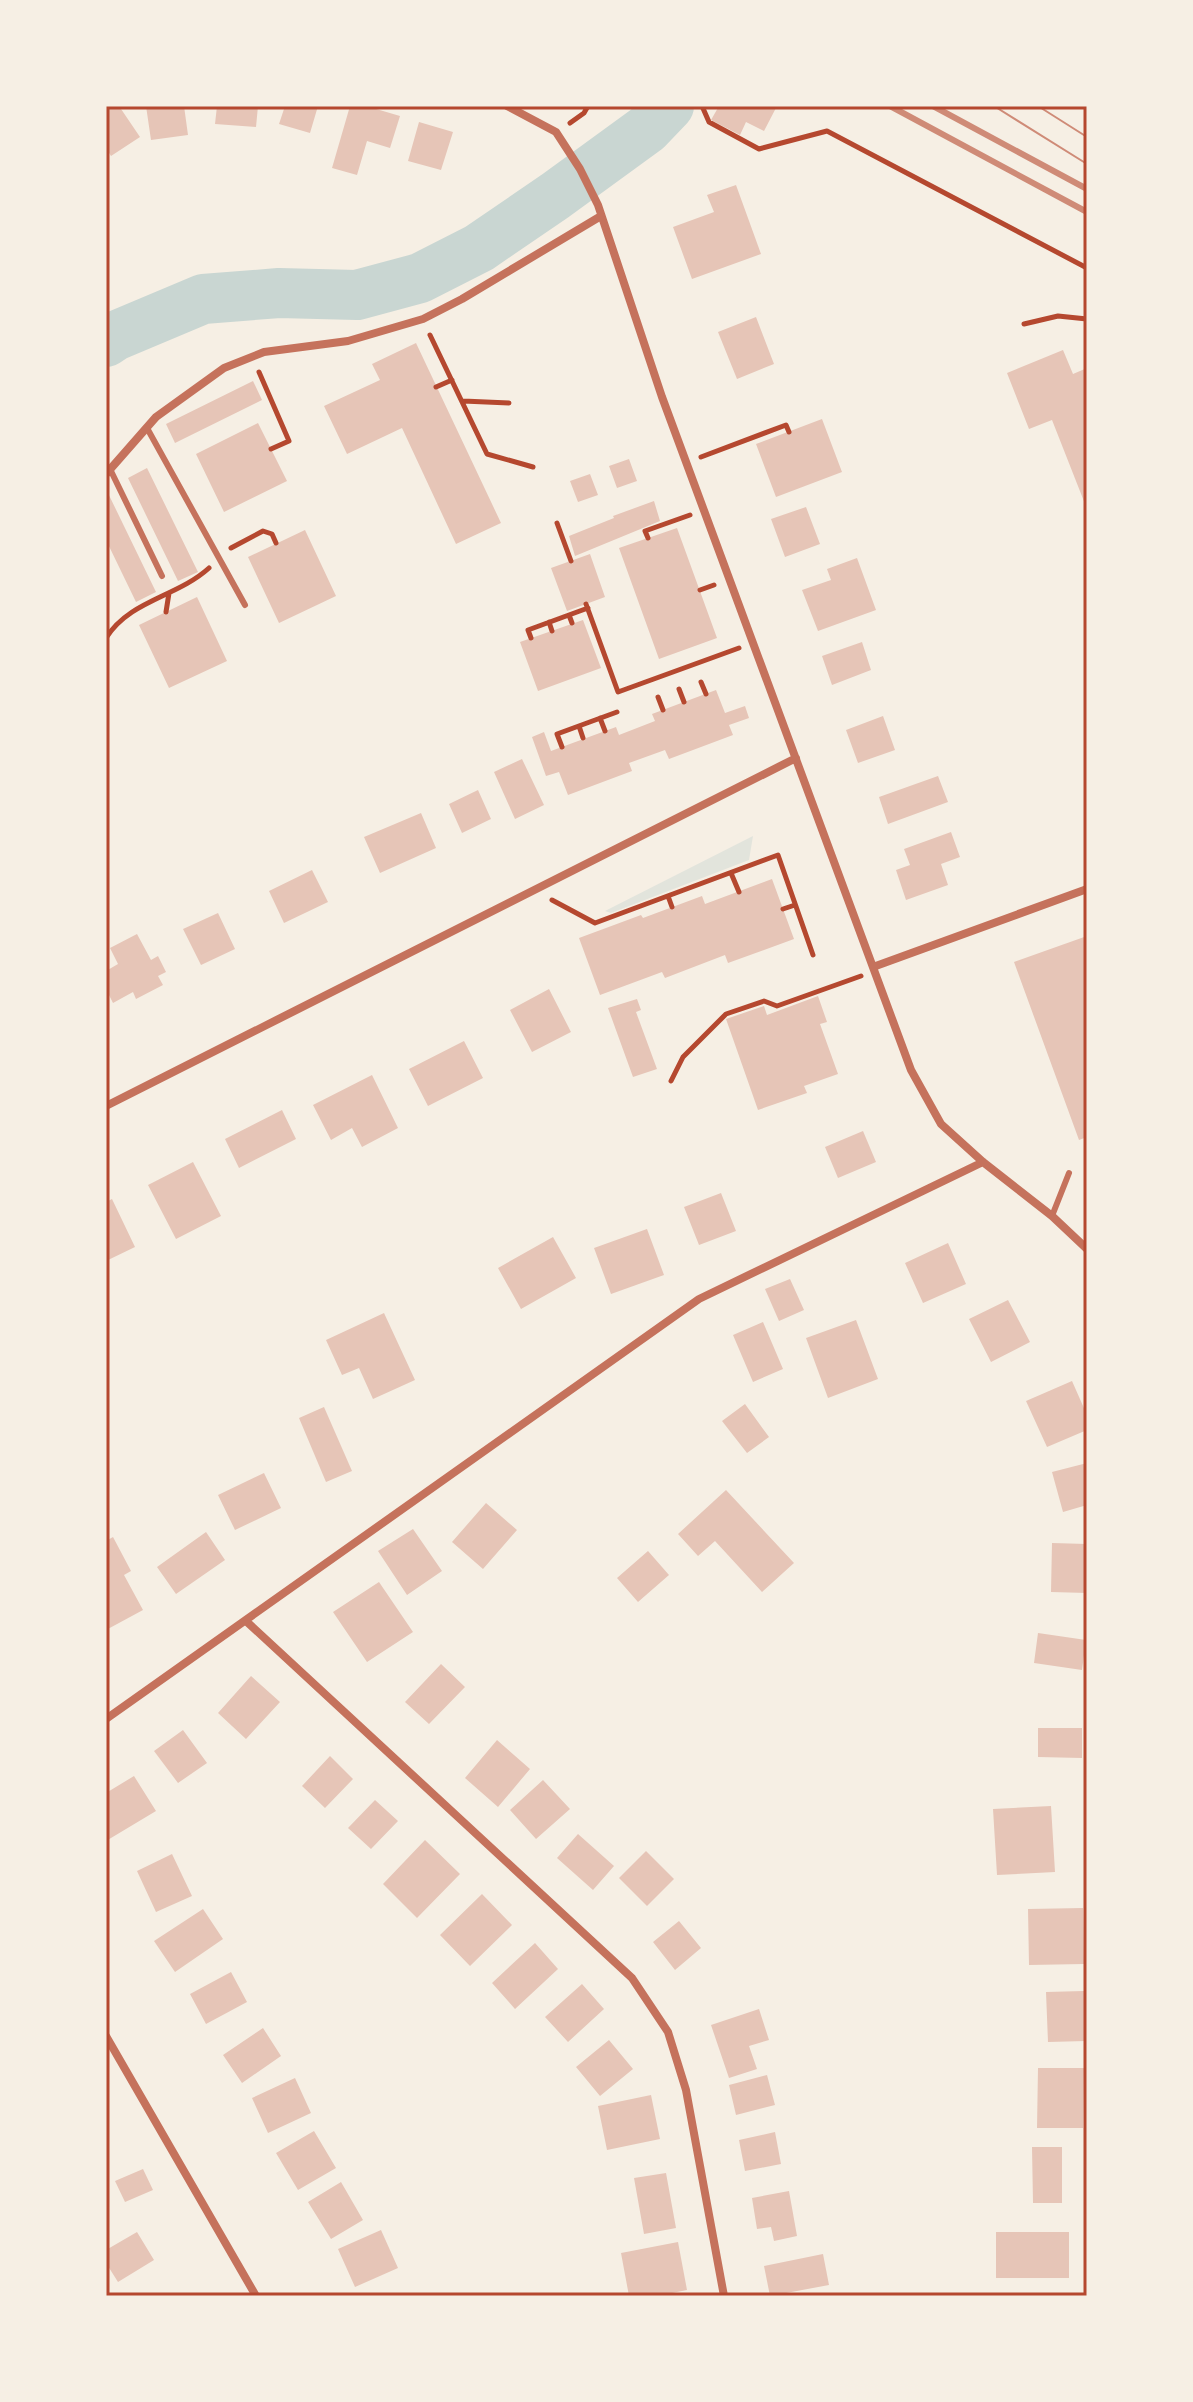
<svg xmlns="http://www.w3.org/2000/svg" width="1193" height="2402" font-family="Overpass,sans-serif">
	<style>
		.green { fill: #e2e4dc }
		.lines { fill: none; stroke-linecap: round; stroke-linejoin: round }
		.river { stroke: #c9d6d2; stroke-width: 50 }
		.building { fill: #e6c5b7 }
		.path { stroke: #b5482f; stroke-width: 5 }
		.service { stroke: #c5725c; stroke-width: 6 }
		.minor { stroke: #c5725c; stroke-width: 8 }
		.tram { stroke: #cf8b77; stroke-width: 2 }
		.rail { stroke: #cf8b77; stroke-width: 6 }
		.neatline { fill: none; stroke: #b5482f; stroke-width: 3 }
	</style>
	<rect width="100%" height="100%" fill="#f6efe4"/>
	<path class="green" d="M753,836L749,860L611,913L605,911Z"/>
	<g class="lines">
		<path class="river" d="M106,342L115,336L203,299L279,293L357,295L420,278L479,248L555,196L647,129L669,106"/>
	</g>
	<path class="building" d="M106,106H119L140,137L111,156L106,148Z
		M146,106H184L188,135L151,140Z
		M217,106H258L256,127L215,124Z
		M285,106H318L310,133L279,124Z
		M350,106H366L400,116L390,148L367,141L357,175L332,168Z
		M719,106H777L764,131L746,122L740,135L711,120Z
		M419,122L453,132L441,170L408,161Z
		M736,185L761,254L692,279L673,227L714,212L707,195Z
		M756,317L774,364L737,379L718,332Z
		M416,343L501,523L456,544L402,428L347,454L324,406L380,380L372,364Z
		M1063,350L1073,374L1087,368V509L1052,420L1029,429L1007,373Z
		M253,381L262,400L175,443L166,424Z
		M822,419L842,472L776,497L756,444Z
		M258,423L287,481L224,512L196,454Z
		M629,459L637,481L617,488L609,466Z
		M147,468L198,572L178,581L128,478Z
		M590,474L598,495L578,502L570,481Z
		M106,489L156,592L136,602L106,540Z
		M654,501L660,521L575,556L569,536L614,518L613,516Z
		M806,507L820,544L785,557L771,519Z
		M677,528L717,638L659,659L619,548Z
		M305,530L336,596L279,623L248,557Z
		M590,554L605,597L567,611L551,568Z
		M857,558L876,610L818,631L802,590L831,580L827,569Z
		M197,597L227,661L169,688L139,625Z
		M583,620L601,668L538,691L520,642Z
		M862,642L871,670L832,685L822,656Z
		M716,690L725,713L745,706L749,718L729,725L733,735L669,759L665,750L629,763L632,771L568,795L559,772L546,776L532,737L544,732L551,751L616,727L619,735L655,721L652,714Z
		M883,716L895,750L858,763L846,730Z
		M522,759L544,805L515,819L494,772Z
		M938,776L948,802L888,824L879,797Z
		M478,790L491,819L462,833L449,804Z
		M421,813L436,848L380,873L364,837Z
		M951,832L960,857L941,864L948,885L906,900L896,870L910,865L904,849Z
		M312,870L328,902L284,923L269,891Z
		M772,879L794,939L728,963L725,955L665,978L662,972L600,995L579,938L641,915L643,918L702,896L705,904Z
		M218,913L235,949L201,965L183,929Z
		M137,934L151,960L158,956L166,972L158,976L163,985L136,999L133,992L113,1003L106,989V971L118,964L110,948Z
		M1087,936V1137L1079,1140L1014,962Z
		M549,989L571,1032L532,1052L510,1010Z
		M818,996L827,1022L820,1024L838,1074L804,1086L807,1093L758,1110L726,1019L764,1006L767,1015Z
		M637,999L641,1010L636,1012L657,1069L633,1077L608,1008Z
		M464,1041L483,1078L428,1106L409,1069Z
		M372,1075L398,1128L362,1147L352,1128L331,1140L313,1105Z
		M282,1110L296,1139L239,1168L225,1139Z
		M863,1131L876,1162L838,1178L825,1147Z
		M193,1162L221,1216L176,1239L148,1185Z
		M721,1193L736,1231L699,1245L684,1207Z
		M112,1199L135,1247L106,1261V1202Z
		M647,1229L664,1275L611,1294L594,1248Z
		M553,1237L576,1278L521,1309L498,1268Z
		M948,1243L966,1284L923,1303L905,1263Z
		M790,1279L804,1310L779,1321L765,1289Z
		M1008,1300L1030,1342L991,1362L969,1319Z
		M384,1313L415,1380L373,1399L359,1368L342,1375L326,1340Z
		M856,1320L878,1379L828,1398L806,1338Z
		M763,1322L783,1369L753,1382L733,1335Z
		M1072,1381L1087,1415V1430L1047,1447L1026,1401Z
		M745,1404L769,1437L747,1453L722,1421Z
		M324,1407L352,1471L326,1482L299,1418Z
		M1087,1463V1505L1063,1512L1052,1472Z
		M264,1473L281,1508L235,1530L218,1495Z
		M726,1490L794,1563L762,1592L715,1541L698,1556L678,1534Z
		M486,1503L517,1530L483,1569L452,1542Z
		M413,1529L442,1571L407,1595L378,1551Z
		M206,1532L225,1560L176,1594L157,1567Z
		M113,1537L131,1571L124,1575L143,1610L106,1630V1541Z
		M1052,1543L1087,1544V1593L1051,1592Z
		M648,1551L669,1575L638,1602L617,1578Z
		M379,1582L413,1632L367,1662L333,1612Z
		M1038,1633L1086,1640L1082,1670L1034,1663Z
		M441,1664L465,1687L429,1724L405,1702Z
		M251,1676L280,1702L246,1739L218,1713Z
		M1038,1728H1082V1758L1038,1757Z
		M183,1730L207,1763L178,1783L154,1751Z
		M497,1740L530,1769L498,1807L465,1778Z
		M330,1756L353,1779L325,1808L302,1786Z
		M134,1776L156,1811L106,1841V1793Z
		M543,1780L570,1809L536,1839L510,1810Z
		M375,1800L398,1821L371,1849L348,1828Z
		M1051,1806L1055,1872L997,1875L993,1809Z
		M578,1834L614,1866L593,1890L557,1858Z
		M425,1840L460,1874L417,1918L383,1884Z
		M646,1851L674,1879L647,1906L619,1878Z
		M172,1854L192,1896L156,1912L137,1871Z
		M482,1894L512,1925L470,1966L440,1935Z
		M1083,1908L1084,1964L1029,1965L1028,1909Z
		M203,1909L223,1939L175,1972L154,1941Z
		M679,1921L701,1948L675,1970L653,1942Z
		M535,1943L558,1969L515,2009L492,1983Z
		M231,1972L247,2002L206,2024L190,1994Z
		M582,1984L604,2009L568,2042L545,2017Z
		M1084,1991L1086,2041L1048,2042L1046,1992Z
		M759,2009L769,2040L749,2046L757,2069L729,2078L711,2025Z
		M263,2028L281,2056L242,2083L223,2055Z
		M609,2040L633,2069L600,2096L576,2067Z
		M1038,2068H1084L1083,2128H1037Z
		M767,2075L775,2105L736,2115L729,2085Z
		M295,2078L311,2113L268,2133L252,2098Z
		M651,2095L660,2139L607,2150L598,2106Z
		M314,2131L336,2168L298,2190L276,2153Z
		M775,2132L781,2164L745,2171L739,2140Z
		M1032,2147H1062V2203H1033Z
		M143,2169L153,2190L125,2202L115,2181Z
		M666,2173L676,2228L644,2234L634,2178Z
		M341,2182L363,2220L331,2239L308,2202Z
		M789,2191L797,2236L774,2241L771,2227L757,2229L752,2198Z
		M381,2230L398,2268L355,2287L338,2249Z
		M137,2232L154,2260L118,2282L106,2263V2250Z
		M996,2232H1069V2278H996Z
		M678,2242L687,2290L657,2296H629L621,2253Z
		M823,2254L829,2285L770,2296L764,2266Z"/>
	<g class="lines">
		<path class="path" d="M702,106L709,122L759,149L827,131L1087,268
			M570,123L584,113L588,106
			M1024,324L1058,316L1087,319
			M430,335L487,454L533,467
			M259,372L289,441L271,449
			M436,387L452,380
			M463,401L509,403
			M701,457L786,425L789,432
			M557,523L571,561
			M648,538L645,531L690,515
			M231,548L263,531L272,534L276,543
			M700,590L714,585
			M586,604L618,692L739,648
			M166,612L169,593
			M569,615L572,623
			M549,622L552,631
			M106,638C130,600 177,597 209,568
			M531,638L528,630L588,608
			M701,682L706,694
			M679,689L684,702
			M658,697L663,710
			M600,718L605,731
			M579,726L583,738
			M562,747L557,734L617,712
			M731,873L739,892
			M668,896L672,907
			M552,900L595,923L778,855L813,955
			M783,909L795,905
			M671,1081L683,1057L726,1014L764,1001L777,1006L861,976"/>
		<path class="service" d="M147,428L245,605
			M110,469L162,576
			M1052,1216L1069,1173"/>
		<path class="minor" d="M507,106L556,132L580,169L598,205L662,397L911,1070L941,1124L983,1162L1052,1216L1087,1249
			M106,474L156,417L224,368L264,352L348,341L423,319L462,299L601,216
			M873,967L1087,889
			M106,1106L796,758
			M246,1621L632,1978L668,2032L686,2090L724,2296
			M106,1719L699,1299L983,1162
			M106,2036L256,2296"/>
		<path class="tram" d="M994,106L1087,164
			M1038,106L1087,137"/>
		<path class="rail" d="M890,106L1087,212
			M933,106L1087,189"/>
	</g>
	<rect width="1193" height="2402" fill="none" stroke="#f6efe4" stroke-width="216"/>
	<rect x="108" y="108" width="977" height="2186" class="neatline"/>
</svg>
